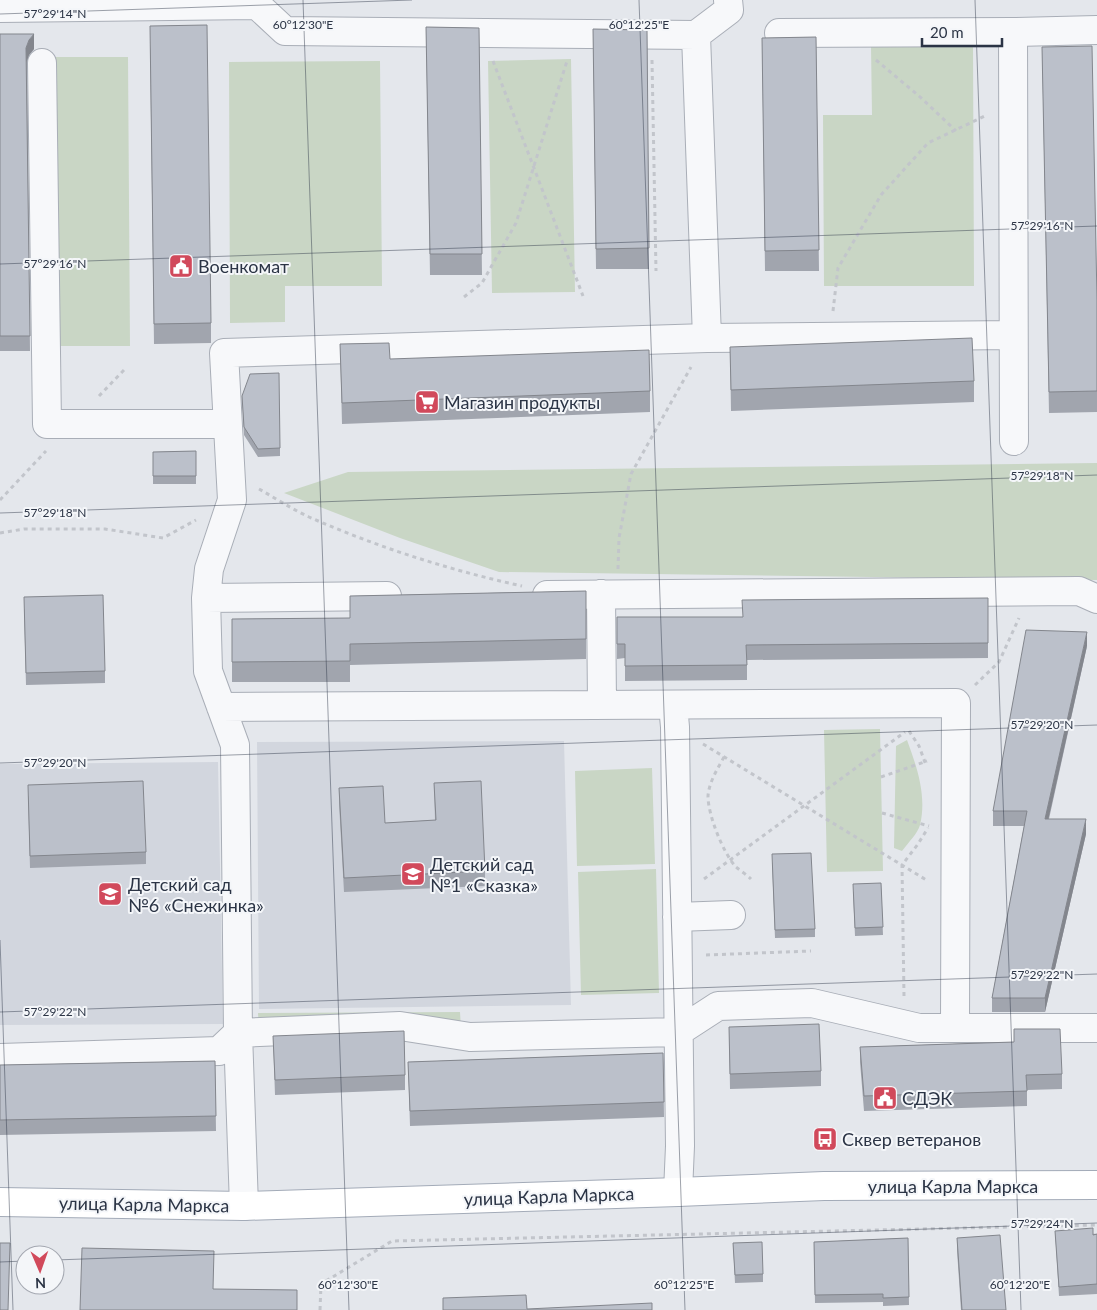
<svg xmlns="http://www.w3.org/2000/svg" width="1097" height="1310" font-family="Lato,sans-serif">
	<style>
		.built { fill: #d2d6de }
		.green { fill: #c9d6c5 }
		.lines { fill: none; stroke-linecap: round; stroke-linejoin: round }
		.minor-casing { stroke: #a9aeb7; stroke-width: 30 }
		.major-casing { stroke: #a3abb8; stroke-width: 30 }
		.path { stroke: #c2c5cb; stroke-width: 3; stroke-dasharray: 4 4; stroke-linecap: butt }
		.minor { stroke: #f7f8fa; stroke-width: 28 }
		.major { stroke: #fff; stroke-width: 28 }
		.wall { fill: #a1a5ae }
		.shaded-wall { fill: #83868d }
		.building { fill: #bbc0ca; stroke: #83868d }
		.ticks { fill: none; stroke: #2b3445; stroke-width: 1; stroke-opacity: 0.45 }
		.labels { text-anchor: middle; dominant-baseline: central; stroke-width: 4; stroke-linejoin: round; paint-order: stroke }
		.poi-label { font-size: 18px; fill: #2b3445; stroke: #f4f6f9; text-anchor: start }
		.street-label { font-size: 18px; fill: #2b3445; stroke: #f4f6f9 }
		.ticks-label { font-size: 12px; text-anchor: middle; fill: #2b3445; stroke: #f4f6f9; stroke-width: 4; stroke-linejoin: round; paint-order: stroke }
	</style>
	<rect width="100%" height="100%" fill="#e4e7ec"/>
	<path class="built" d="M564,741L571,1005L259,1009L257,742Z
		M218,762L223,1024L0,1025V764Z"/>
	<path class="green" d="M871,46H973L974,286H824L823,115H872Z
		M54,57H128L130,346H56Z
		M571,59L575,292L492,293L488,61Z
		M380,61L382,286H285V322L230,323L229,62Z
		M1097,463V580L499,572L400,538L284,493L348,472Z
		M880,729L883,871L827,872L824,730Z
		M907,740C917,767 927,796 920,825C918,833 908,843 902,851L894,848L896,746Z
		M652,768L655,864L577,866L575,771Z
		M656,869L659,993L581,995L578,872Z
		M460,1012L461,1028L259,1030L258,1013Z"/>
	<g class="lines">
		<defs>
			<path id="minor" d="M257,0V5L285,31L696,35
				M0,8L257,5
				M1013,32L1014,441
				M779,33L1013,32L1097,30
				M42,63L47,424H227
				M707,338L696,35L729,10L728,0
				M601,594L602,705
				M547,595L1079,591L1097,599
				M206,598L387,596
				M673,705L675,727L680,1146L678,1192
				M677,917L731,915
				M955,1028H1097
				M0,1058L219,1051L238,1033L400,1026L470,1037L678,1032L718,1006L812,1003L919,1028H955L956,703L221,707
				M244,1206L238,1033L235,745L208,671L206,598L209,569L232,500L224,353L707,338L1013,335"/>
			<path id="major" d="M0,1202L244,1206L678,1192L824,1186L1097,1185"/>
		</defs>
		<use href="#minor" class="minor-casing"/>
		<use href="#major" class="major-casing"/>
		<path class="path" d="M652,60L656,271
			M876,60L919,96L956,131
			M493,61L583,296
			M464,297L482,283L516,223L567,61
			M833,311L838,268L881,195L928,143L987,115
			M99,396L124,370
			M259,489C275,498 292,509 309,517C377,547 449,570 522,586
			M0,500L46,451
			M0,533L24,529H105L163,538L196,520
			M618,569L619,538L631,474L691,367
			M975,685L999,662L1019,618
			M909,731L919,746L926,765
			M703,744L928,881
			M724,757C718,768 709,782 708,796C708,815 723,853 736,867C741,871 747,875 751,879
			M881,777L927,761
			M882,813L929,826
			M704,879L905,732
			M706,955L811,951
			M904,996L902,865L918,844L928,828
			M320,1310L321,1284L392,1241L1097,1225"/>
		<use href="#minor" class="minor"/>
		<use href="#major" class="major"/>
	</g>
	<path class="wall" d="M426,27L479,28L482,275H430Z
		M593,29L647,30L649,269H596Z
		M0,34L34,49L29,55L27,63L30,351H0Z
		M816,37L819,271H765L762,38Z
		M150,46L211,323V343L154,344Z
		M1042,47L1097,300V412L1049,413Z
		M340,344L390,359L650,391V412L342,424Z
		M730,347L974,381V402L731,411Z
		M242,396L280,448V456L258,457L244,435Z
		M196,451V484H153V452Z
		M586,591V659L350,665V682H232V619L350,618V596Z
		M988,598V658L747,660V680L625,681V658L617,659V617H742Z
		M24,609L105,671V683L26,685Z
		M1087,646L1049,819L1086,834L1045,1012H992V998L1024,826H993V811Z
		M434,783L485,871V886L344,892L339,803V788L385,823L435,820Z
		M28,796L146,852V864L30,868Z
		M772,862L815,929V937L775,938Z
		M881,883L883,935L855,936L853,892Z
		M729,1027L821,1071V1086L730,1089Z
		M1014,1029L1062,1074V1089L1027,1090V1106L864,1111L860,1062V1047L1014,1042Z
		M273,1036L405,1075V1090L275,1095Z
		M663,1053L664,1117L410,1126L408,1062Z
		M215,1061L216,1131L0,1135V1065Z
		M1055,1231L1097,1234V1294L1059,1296Z
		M908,1238L909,1305L883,1306V1302L815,1303L814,1242Z
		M957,1238L1006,1310H961L957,1250Z
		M733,1243L763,1274V1282L735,1283Z"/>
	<path class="shaded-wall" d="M34,34V49L29,55L26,63V48L29,40Z
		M1087,632V646L1045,834V819Z
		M1086,819V834L1045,1012V998Z"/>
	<path class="building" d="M207,25L211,323L154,324L150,26Z
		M426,27L479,28L482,254H430Z
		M593,29L647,30L649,248L596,249Z
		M0,34H34L29,40L26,48L30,336H0Z
		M816,37L819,250L765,251L762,38Z
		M1092,46L1097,300V391L1049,392L1042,47Z
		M972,338L974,381L731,390L730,347Z
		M389,343L390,359L649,350L650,391L342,403L340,344Z
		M279,373L280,448L258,449L244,427L242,396L250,374Z
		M196,451V476H153V452Z
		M586,591V639L350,644V661L232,662V619L350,618V596Z
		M103,595L105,671L26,673L24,597Z
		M988,598V643L746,645L747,665L625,666V644H617V617H743L742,600Z
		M1026,630L1087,632L1045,819H1086L1045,998H992L1027,811H993Z
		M143,781L146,852L30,856L28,785Z
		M481,781L485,871L344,878L339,788L383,786L385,823L436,820L434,783Z
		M811,853L815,929L775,930L772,854Z
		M881,883L883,927L855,928L853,884Z
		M819,1024L821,1071L730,1074L729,1027Z
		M1014,1029H1060L1062,1074L1026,1075L1027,1091L864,1096L860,1047L1014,1042Z
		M404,1031L405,1075L275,1080L273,1036Z
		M663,1053L664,1102L410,1111L408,1062Z
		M215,1061L216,1116L0,1120V1065Z
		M1093,1228V1235L1097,1234V1284L1059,1287L1055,1231Z
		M1000,1235L1006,1310H962L957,1238Z
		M908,1238L909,1297L883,1298V1294L815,1295L814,1242Z
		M762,1242L763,1274L735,1275L733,1243Z
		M0,1243H10L8,1310H0Z
		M82,1248L214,1251L213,1289L297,1290V1310H80Z
		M526,1295L527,1309L652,1303V1310H443V1298Z"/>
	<path class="ticks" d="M303,0L349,1310M639,0L685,1310M975,0L1021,1310M0,14L412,0M0,264L1097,226M0,513L1097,475M0,763L1097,725M0,940L13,1310M0,1012L1097,974M55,1260L1097,1223M0,1262L25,1261"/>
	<defs>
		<symbol id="civic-square" viewBox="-11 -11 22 22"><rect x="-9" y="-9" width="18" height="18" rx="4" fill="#d1495b" stroke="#f4f6f9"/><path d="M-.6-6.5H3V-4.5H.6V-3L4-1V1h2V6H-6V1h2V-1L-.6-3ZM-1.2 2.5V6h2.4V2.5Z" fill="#fff"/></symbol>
		<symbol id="supermarket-square" viewBox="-11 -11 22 22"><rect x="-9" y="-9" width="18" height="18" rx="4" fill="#d1495b" stroke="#f4f6f9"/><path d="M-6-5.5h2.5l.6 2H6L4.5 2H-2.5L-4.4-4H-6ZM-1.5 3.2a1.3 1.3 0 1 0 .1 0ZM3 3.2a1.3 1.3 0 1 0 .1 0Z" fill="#fff"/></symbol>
		<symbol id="school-square" viewBox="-11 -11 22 22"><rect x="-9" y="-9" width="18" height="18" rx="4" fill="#d1495b" stroke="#f4f6f9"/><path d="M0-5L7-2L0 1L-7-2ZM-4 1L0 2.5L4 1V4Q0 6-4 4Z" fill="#fff"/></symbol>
		<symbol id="bus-square" viewBox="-11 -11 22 22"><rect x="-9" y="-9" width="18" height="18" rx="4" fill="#d1495b" stroke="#f4f6f9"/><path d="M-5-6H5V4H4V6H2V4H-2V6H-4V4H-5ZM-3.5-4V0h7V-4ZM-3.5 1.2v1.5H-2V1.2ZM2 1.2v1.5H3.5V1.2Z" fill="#fff"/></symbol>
	</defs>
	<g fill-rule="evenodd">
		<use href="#civic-square" x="167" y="252" width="28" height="28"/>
		<use href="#supermarket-square" x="413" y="388" width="28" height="28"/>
		<use href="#school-square" x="399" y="860" width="28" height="28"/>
		<use href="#school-square" x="96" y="880" width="28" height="28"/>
		<use href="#civic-square" x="871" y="1084" width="28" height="28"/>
		<use href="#bus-square" x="811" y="1125" width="28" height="28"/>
	</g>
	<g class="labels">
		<g class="poi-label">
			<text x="198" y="266">Военкомат</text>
			<text x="444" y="402">Магазин продукты</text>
			<text x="430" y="864">Детский сад<tspan x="430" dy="21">№1 «Сказка»</tspan></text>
			<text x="128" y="884">Детский сад<tspan x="128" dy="21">№6 «Снежинка»</tspan></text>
			<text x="902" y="1098">СДЭК</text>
			<text x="842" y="1139">Сквер ветеранов</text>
		</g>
		<g class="street-label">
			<text x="953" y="1186">улица Карла Маркса</text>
			<text transform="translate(549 1196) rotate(-2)">улица Карла Маркса</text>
			<text transform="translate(144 1204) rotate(1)">улица Карла Маркса</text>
		</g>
	</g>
	<g class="ticks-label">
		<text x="55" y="18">57°29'14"N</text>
		<text x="303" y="29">60°12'30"E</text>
		<text x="639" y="29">60°12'25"E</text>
		<text x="1042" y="230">57°29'16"N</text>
		<text x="55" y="268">57°29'16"N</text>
		<text x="1042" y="480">57°29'18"N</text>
		<text x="55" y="517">57°29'18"N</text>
		<text x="1042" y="729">57°29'20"N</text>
		<text x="55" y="767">57°29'20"N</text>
		<text x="1042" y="979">57°29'22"N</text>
		<text x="55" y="1016">57°29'22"N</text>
		<text x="1042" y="1228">57°29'24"N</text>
		<text x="348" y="1289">60°12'30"E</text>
		<text x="684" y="1289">60°12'25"E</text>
		<text x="1020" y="1289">60°12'20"E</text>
	</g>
	<g transform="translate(40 1270) rotate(178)"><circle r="24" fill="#f4f6f9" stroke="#a4a8b1"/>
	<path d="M0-4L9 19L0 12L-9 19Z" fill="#d1495b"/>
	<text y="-8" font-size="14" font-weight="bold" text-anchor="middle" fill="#2b3445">N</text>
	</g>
	<path d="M922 38v8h80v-8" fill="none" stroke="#2b3445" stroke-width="2.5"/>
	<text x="930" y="38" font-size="15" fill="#2b3445" stroke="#f4f6f9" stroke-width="4" paint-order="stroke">20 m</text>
</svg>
